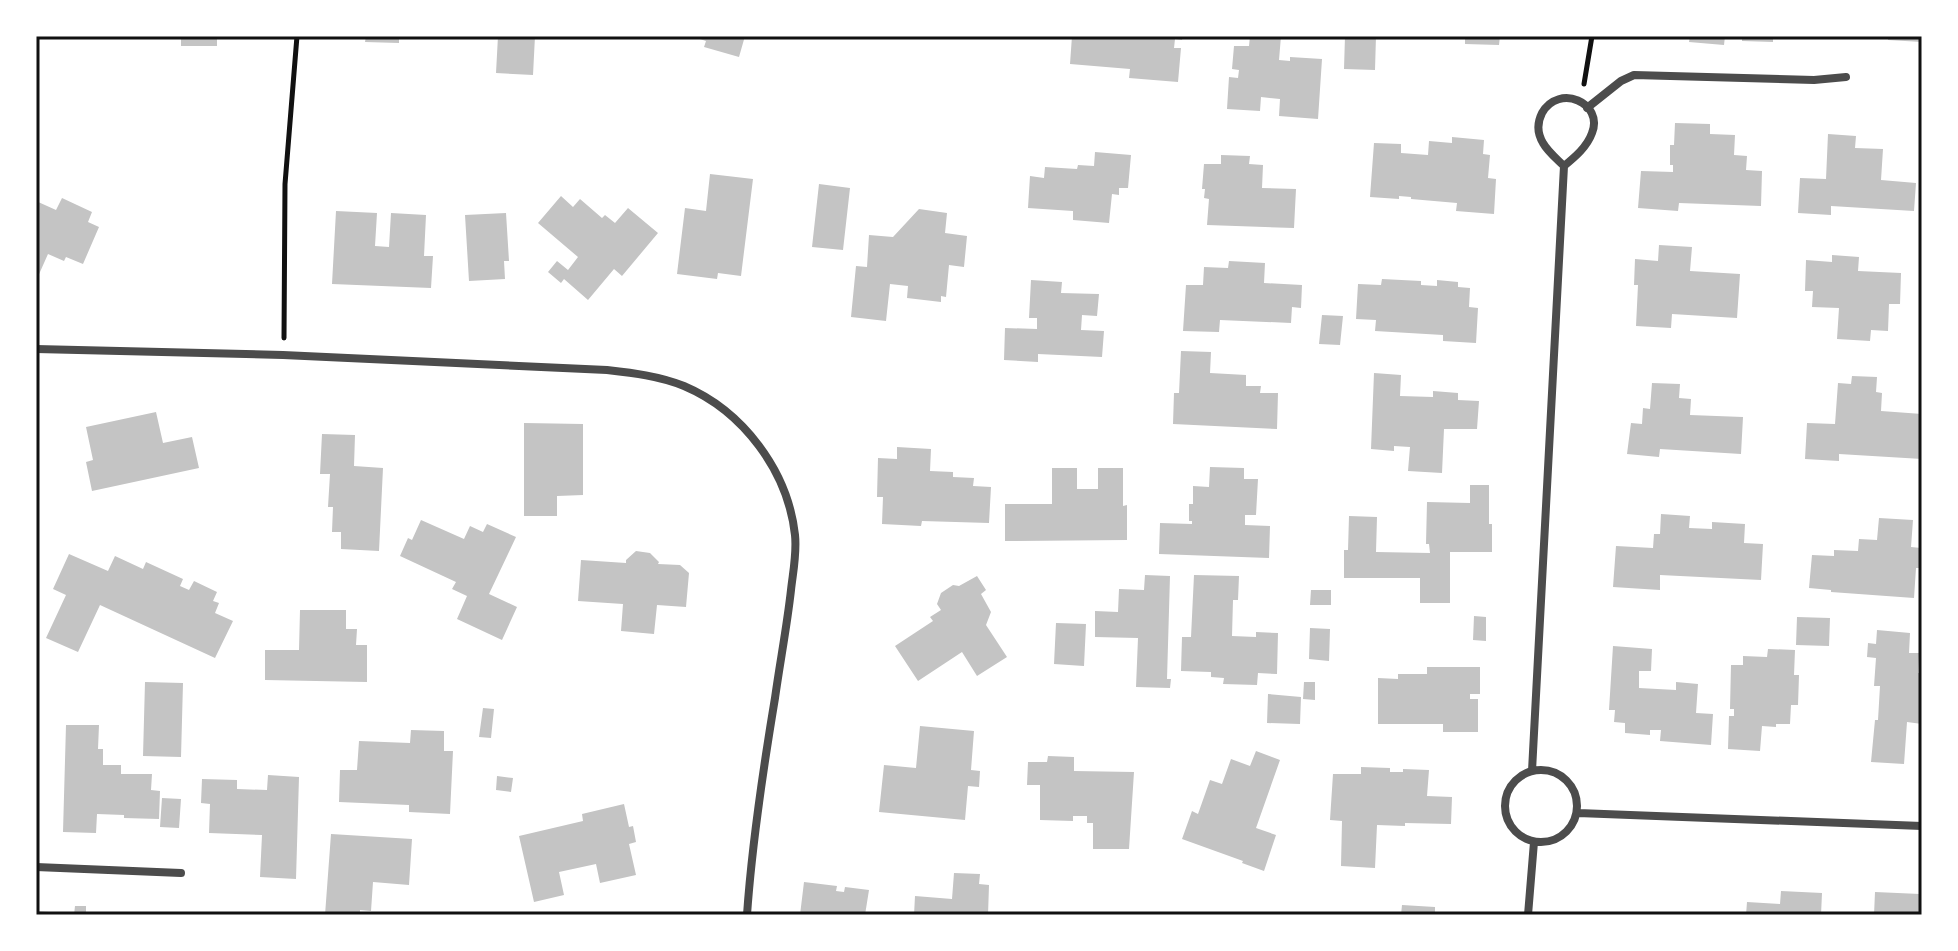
<svg xmlns="http://www.w3.org/2000/svg" width="1958" height="951" font-family="'Archivo Narrow',sans-serif">
	<style>
		.building { fill: #c4c4c4 }
		.lines { fill: none; stroke-linecap: round; stroke-linejoin: round }
		.path { stroke: #111; stroke-width: 5 }
		.minor { stroke: #4c4c4c; stroke-width: 8 }
		.neatline { fill: none; stroke: #111; stroke-width: 3 }
	</style>
	<rect width="100%" height="100%" fill="#fff"/>
	<path class="building" d="M181,36H217V46H181Z
		M366,36H399V43L365,42Z
		M498,36H535L533,75L496,73Z
		M691,36H745L739,57L704,47L706,41Z
		M1072,36H1183L1182,40L1175,39L1174,48H1181L1178,82L1129,78L1130,69L1070,64Z
		M1250,36H1281L1279,60L1290,61V57L1322,59L1318,119L1279,116L1280,99L1261,97L1260,111L1227,109L1229,77L1238,78L1239,70L1232,69L1234,46H1249Z
		M1345,36H1376L1375,70L1344,69Z
		M1465,36H1500L1499,45L1465,44Z
		M1690,36H1725L1724,45L1689,42Z
		M1742,36H1773V42L1742,41Z
		M1888,36H1922V42L1888,40Z
		M1675,123L1710,124V134L1735,135L1734,155L1747,156L1746,170L1762,171L1761,206L1679,203L1678,211L1638,208L1641,171L1673,172V165H1670V145H1674Z
		M1828,134L1856,136L1855,148L1883,149L1881,180L1916,183L1914,211L1831,206V215L1798,213L1800,178L1826,179Z
		M1452,137L1484,140L1483,154L1490,155L1488,178L1496,179L1494,214L1456,211L1457,203L1411,199V197L1399,196V199L1370,197L1374,143L1401,144V153L1428,155L1429,141L1452,143Z
		M1095,152L1131,155L1128,188H1119V195L1112,194L1109,223L1073,220V211L1028,208L1030,176L1044,178L1045,167L1077,169L1078,165L1094,166Z
		M1221,155L1250,156L1249,164L1263,165L1262,188L1296,189L1294,228L1207,225L1209,199L1204,198L1205,189H1202L1204,164H1221Z
		M710,174L753,179L741,276L718,273L717,279L677,274L685,208L706,211Z
		M819,184L850,188L843,250L812,247Z
		M561,196L573,207L580,199L602,218L605,215L615,223L628,208L658,233L622,276L614,269L588,300L564,279L561,283L548,272L557,261L568,270L578,257L538,223Z
		M62,198L92,212L88,222L99,227L83,264L66,257L64,261L48,254L36,281V201L56,210Z
		M919,209L947,213L945,233L967,236L964,267L949,265L946,297L941,296V302L907,298L908,286L890,284L886,321L851,317L856,266L867,267L869,235L893,237Z
		M336,211L377,213L375,246L389,247L391,213L426,215L424,256H433L431,288L332,284Z
		M506,213L509,261H504L505,279L469,281L465,215Z
		M1659,245L1692,247L1690,271L1740,274L1737,318L1672,314L1671,328L1636,326L1638,285H1634L1635,259L1658,261Z
		M1832,255L1859,257L1858,271L1901,273L1900,304H1889L1888,331L1871,330L1870,341L1837,339L1839,308L1812,307L1813,291H1805L1806,260L1832,262Z
		M1229,261L1265,263L1264,283L1302,285L1301,308L1292,307L1291,323L1220,320L1219,332L1183,331L1186,285H1203L1204,267L1228,268Z
		M1382,279L1421,281V285L1437,286V280L1458,282V287L1470,288L1469,307L1478,308L1476,343L1443,341V335L1375,331L1376,320L1356,319L1358,284L1381,285Z
		M1031,280L1062,282L1061,293L1099,294L1097,316L1082,315L1081,330L1104,331L1102,357L1038,354V362L1004,360L1005,328L1037,329V318H1029Z
		M1322,315L1343,316L1340,345L1319,344Z
		M1181,351L1211,352L1210,373L1246,375V386H1261L1260,393H1278L1277,429L1173,424L1174,393H1179Z
		M1374,373L1401,375L1400,396L1433,397V391L1458,393V400L1479,401L1477,429H1444L1442,473L1408,471L1410,447L1394,446V451L1371,449Z
		M1852,376L1877,377L1876,392L1882,393L1881,411L1922,414V459L1839,454V461L1805,459L1807,423L1835,424L1838,383L1851,384Z
		M1652,383L1680,384L1679,398L1691,399L1690,415L1743,417L1741,454L1660,449L1659,457L1627,454L1631,423L1642,424L1643,408L1650,409Z
		M156,412L163,443L192,437L199,468L92,491L86,462L93,460L86,427Z
		M524,423L583,424V495L557,496V516H524Z
		M322,434L355,435L354,466L383,468L379,551L341,549V532H332L333,507H328L330,474H320Z
		M897,447L931,449L930,471L953,472V477L974,478L973,486L991,487L989,523L922,521L921,526L882,524L883,497H877L878,458L897,459Z
		M1210,467L1244,468V479H1258L1256,515H1245V525L1270,526L1269,558L1159,554L1160,523L1192,524V521H1189V504H1193V486L1209,487Z
		M1052,468H1077V489H1098V468H1123V506L1127,505V540L1005,541V504H1052Z
		M1470,485H1489V524H1492V552H1450V603H1420V578H1344V550H1348L1349,516L1377,517L1376,552L1430,553L1429,544H1426L1427,502L1470,503Z
		M1661,514L1690,516L1689,528L1712,529V522L1745,524L1744,543L1763,544L1761,580L1660,575V590L1613,587L1616,546L1653,548L1654,534H1660Z
		M1879,518L1913,520L1911,547L1921,548L1920,568H1916L1914,598L1831,592V590L1809,588L1812,555L1834,556V550L1858,551L1859,539L1877,540Z
		M421,520L464,539L470,526L483,532L487,524L516,537L489,594L517,607L502,640L457,619L467,596L452,589L456,582L400,556L408,538L412,540Z
		M636,551L650,553L659,562L658,564L680,565L689,573L686,607L657,605L654,634L621,631L623,604L578,601L581,560L626,563V560Z
		M69,554L108,571L115,556L143,569L146,562L183,579L180,586L189,590L194,581L217,592L213,601L219,603L215,613L233,621L215,658L100,605L78,652L46,638L66,595L53,589Z
		M1145,575L1170,576L1167,679H1171L1170,688L1136,687L1138,638L1095,637V611L1118,612L1119,589L1144,590Z
		M1194,575L1239,576L1238,600H1233L1232,636L1256,637V632L1278,633L1277,674L1258,673L1257,685L1223,684L1224,678L1211,677V672L1181,671L1182,637H1191Z
		M977,576L986,590L981,594L991,612L986,625L1007,657L977,676L962,652L918,681L895,646L933,621L930,617L941,610L937,604L941,593L953,585L959,586Z
		M1311,590H1331V605H1310Z
		M300,610H346V629H357L356,645H367V682L265,680V650H299Z
		M1474,616L1486,617V641L1473,640Z
		M1797,617L1830,618L1829,646L1796,645Z
		M1056,623L1086,624L1084,666L1054,664Z
		M1310,628L1330,629L1329,661L1309,659Z
		M1877,630L1910,633L1909,653H1919L1918,673H1922V724L1907,722L1904,764L1871,762L1875,720H1878L1880,686H1874L1876,658L1867,657L1868,643L1876,644Z
		M1613,646L1652,649L1651,671H1639V688L1676,690V682L1698,684L1696,713L1713,714L1711,745L1660,741L1661,730H1650V735L1625,733V723L1614,722L1615,710H1609Z
		M1768,649L1795,650L1794,675H1799L1798,705H1791L1790,724H1776V727L1762,726L1760,751L1728,749L1729,716H1734V709H1730L1731,665H1743V656L1767,657Z
		M1427,667H1480V694H1470V699H1478V732H1443V724H1378V678L1398,679V674H1427Z
		M145,682L183,683L181,757L143,756Z
		M1304,682H1315V700L1303,699Z
		M1268,694L1301,697L1300,724L1267,723Z
		M483,708L494,709L491,738L479,737Z
		M66,725H99L98,749H103V765H121V774H152L151,790L160,791L159,819L124,818V815L97,814L96,833L63,832Z
		M920,726L974,731L971,770L980,771L979,787L968,786L965,820L879,812L884,765L916,768Z
		M411,730L444,731V751H453L450,814L409,812V805L339,802L340,770H357L359,741L410,743Z
		M1256,751L1280,760L1256,828L1276,835L1264,871L1242,863L1243,861L1182,839L1192,811L1198,814L1210,780L1222,784L1231,759L1250,766Z
		M1048,756L1074,757V771L1134,772L1129,849H1093V823H1087V816H1073V821L1040,820V785H1027L1028,762H1047Z
		M1361,767L1390,768V772H1403V769L1429,770L1427,796L1452,797L1451,824L1405,823V826L1377,825L1375,868L1341,866L1342,821L1330,820L1333,774H1361Z
		M268,775L299,777L296,879L260,877L262,835L209,833L210,804L201,803L202,779L237,780V789L267,790Z
		M497,776L513,778L511,792L496,790Z
		M162,798L181,799L179,828L160,827Z
		M624,804L629,827L633,826L636,842L629,844L636,875L600,883L596,864L559,872L564,895L534,902L519,836L583,821L582,814Z
		M331,834L412,839L409,885L373,882L371,911L360,910V915H325Z
		M954,873L980,874L979,884L989,885L988,915H914L915,896L952,899Z
		M804,882L837,886L836,891L844,892L845,887L869,890L865,915H800Z
		M1781,891L1822,893L1821,915H1746L1747,902L1780,904Z
		M1875,892L1920,894L1919,912H1922V915H1874Z
		M1402,905L1435,907V915H1401Z
		M75,906H86V915H74Z
		M36,911L62,913V915H36Z"/>
	<g class="lines">
		<path class="path" d="M1584,84L1592,36
			M284,338L285,184L297,36"/>
		<path class="minor" d="M1587,108L1621,81L1634,75L1814,80L1846,77
			M36,349L283,355L607,370C633,373 659,376 684,386C743,411 788,471 795,535C797,553 793,572 791,590C787,626 780,662 775,698C763,770 752,842 747,915
			M1505 806a36 36 0 1 1 72 0a36 36 0 1 1-72 0Z
			M1532,771L1564,166C1575,157 1587,147 1592,133C1604,103 1559,83 1542,113C1537,123 1537,133 1543,143C1548,152 1557,159 1564,166
			M1578,813L1922,826
			M36,867L181,873
			M1528,915L1534,842"/>
	</g>
	<rect width="1958" height="951" fill="none" stroke="#ffffff" stroke-width="76"/>
	<rect x="38" y="38" width="1882" height="875" class="neatline"/>
</svg>
